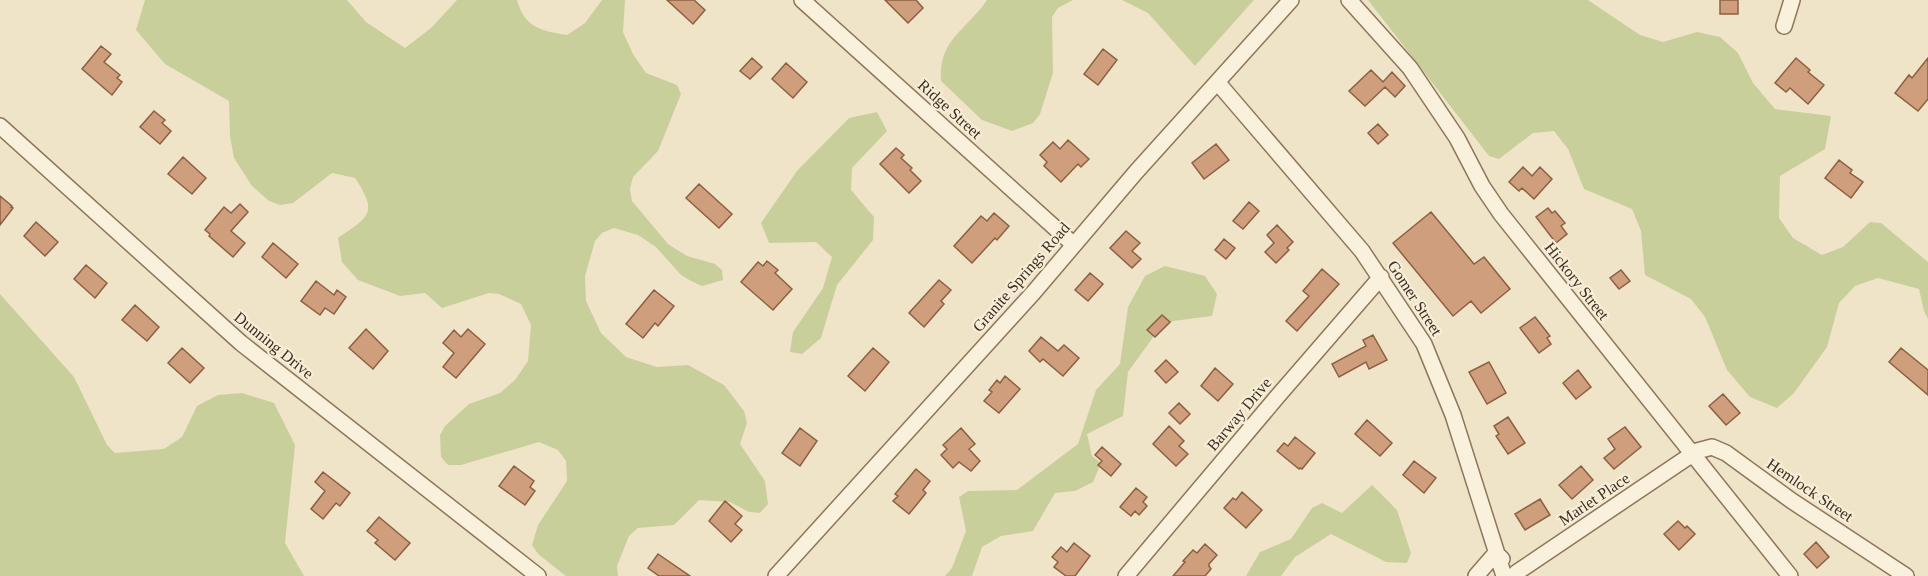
<svg xmlns="http://www.w3.org/2000/svg" width="1928" height="576" font-family="Georgia,serif">
	<style>
		.green { fill: #c9cf9b }
		.building { fill: #cf9f7d; stroke: #8d5f41; stroke-width: 1.5 }
		.lines { fill: none; stroke-linecap: round; stroke-linejoin: round }
		.minor-casing { stroke: #8d765c; stroke-width: 18 }
		.minor { stroke: #faf1dc; stroke-width: 15 }
		.labels { text-anchor: middle; dominant-baseline: central; stroke-width: 4.5; stroke-linejoin: round; paint-order: stroke }
		.street-label { font-size: 16px; fill: #3d2e20; stroke: #f7eed8 }
	</style>
	<rect width="100%" height="100%" fill="#f0e4c8"/>
	<path class="green" d="M145,0H347L366,22L405,48L431,28L457,0H517C524,27 541,31 567,35L585,23L602,0H625L623,32L633,54L646,73L677,85L681,94L658,151L633,177L630,189L632,201L668,244L687,256L715,264L722,270L723,280L702,286L691,281L681,275L656,247L638,235L614,228L602,233L595,241L585,276L586,301L601,333L626,357L657,367L688,365L724,385L744,411L747,423L740,444L765,481L768,504L760,513L749,512L730,502L699,500L674,525L638,528L629,536L617,566L618,576H566L538,554L532,545L538,525L567,481L566,461L558,450L539,442L461,465H448L441,457L440,435L445,426L469,404L500,393L515,380L528,361L531,325L521,304L499,294L489,293L442,308L425,293L400,296L358,280L342,262L338,238C370,216 378,213 355,178L332,173L293,203L280,205L269,201L252,186L234,158L230,136L229,101L165,64L136,30Z
		M987,0H1073L1058,8L1052,17L1053,73L1040,114L1033,123L1012,131L982,120L941,81C938,39 967,30 987,0Z
		M1122,0H1254L1195,66L1148,13Z
		M1368,0H1588L1640,35L1663,42L1697,32L1720,37L1738,53L1753,83L1775,109L1831,116L1825,149L1780,176L1779,218L1793,238L1822,255L1843,247L1870,222L1881,223L1928,262V319L1924,311L1919,289L1878,278L1855,286L1839,303L1827,347L1794,393L1777,408L1750,397L1727,370L1705,317L1691,299L1645,275L1641,231L1632,209L1584,189L1568,149L1554,131L1533,133L1499,159L1489,156Z
		M877,112L887,131L852,168L851,190L874,217L873,240L837,285L821,338L802,354L790,352L793,332L823,288L832,257L816,242L769,243L761,223L797,171L849,118Z
		M1165,266L1205,276L1217,294L1212,316L1173,321L1154,336L1128,372L1123,416L1087,434L1092,456L1101,463L1093,482L1075,491L1055,493L1033,531L1001,536L982,547L972,576H945L952,568L966,531L959,497L968,491L1017,490L1078,444L1096,390L1120,364L1128,307L1145,276Z
		M0,294L74,377L107,445L115,453L164,449L182,437L197,406L218,395L242,393L274,403L295,445L285,543L304,576H0Z
		M1372,485L1397,510L1411,553L1407,563L1386,562L1331,534L1295,557L1281,576H1246L1260,552L1291,539L1312,508L1322,503L1342,513Z"/>
	<path class="building" d="M667,0H694L705,10L693,24Z
		M885,0H916L923,8L908,23Z
		M1720,0H1738V14H1720Z
		M101,46L111,54L104,62L120,75L117,78L122,82L112,95L82,69Z
		M1103,49L1117,60L1098,85L1084,74Z
		M752,58L762,67L750,79L740,71Z
		M1796,58L1810,70L1808,72L1824,85L1808,104L1790,88L1786,92L1775,83Z
		M1928,58V99L1918,111L1895,93L1909,75L1912,78Z
		M786,63L807,82L793,98L772,79Z
		M1371,70L1383,82L1392,72L1405,86L1395,97L1385,87L1365,106L1349,91Z
		M154,111L165,120L162,123L171,131L160,144L140,127Z
		M1378,124L1388,135L1378,144L1368,133Z
		M1068,140L1089,159L1081,167L1078,164L1061,182L1044,166L1047,162L1040,155L1053,142L1060,149Z
		M1216,144L1229,160L1204,179L1192,163Z
		M896,148L904,155L901,158L912,168L910,170L921,181L909,193L880,164Z
		M183,157L206,178L192,194L168,174Z
		M1839,160L1852,170L1850,173L1863,182L1851,198L1825,178Z
		M1523,167L1532,176L1540,167L1552,179L1534,199L1522,188L1519,191L1509,182Z
		M699,184L732,214L719,228L686,198Z
		M0,196L12,206L11,207L13,208L0,225Z
		M1249,202L1259,211L1243,229L1233,221Z
		M240,204L248,212L231,231L245,243L233,257L209,236L210,234L205,230L224,207L231,213Z
		M1548,208L1552,213L1555,211L1565,223L1561,226L1567,234L1556,243L1536,217Z
		M1431,212L1474,264L1484,257L1510,289L1481,313L1471,301L1453,316L1393,243Z
		M994,213L1009,226L997,240L995,238L972,263L954,246L981,216L987,221Z
		M36,222L58,242L45,256L24,236Z
		M1277,225L1293,242L1287,248L1289,250L1276,263L1265,252L1274,243L1267,235Z
		M1126,231L1140,243L1132,251L1141,259L1132,268L1110,248Z
		M1224,239L1235,248L1226,259L1215,250Z
		M273,243L298,264L286,278L262,257Z
		M767,261L778,270L775,273L792,289L773,310L741,282L758,262L763,266Z
		M86,265L107,283L95,298L74,279Z
		M1322,269L1339,284L1297,331L1286,321L1309,296L1303,291Z
		M1621,270L1630,281L1619,289L1610,278Z
		M1090,273L1103,284L1088,301L1075,290Z
		M939,280L951,290L941,301L944,304L924,327L909,313Z
		M316,281L334,295L337,290L346,297L334,314L325,308L320,315L301,301Z
		M654,290L674,306L658,326L655,323L643,338L626,324Z
		M135,305L159,327L147,341L122,320Z
		M1162,315L1170,322L1155,337L1147,330Z
		M1535,317L1550,336L1547,338L1551,344L1539,353L1520,328Z
		M366,329L388,351L373,369L349,348Z
		M468,329L485,344L456,378L443,367L454,353L443,343L454,330L461,337Z
		M1373,335L1387,360L1369,369L1366,362L1339,377L1332,364L1366,346L1363,340Z
		M1041,337L1058,351L1064,345L1079,358L1063,376L1043,359L1040,362L1029,351Z
		M182,348L204,368L190,383L168,363Z
		M873,348L889,362L865,391L848,376Z
		M1901,348L1928,370V395L1889,362Z
		M1166,360L1178,372L1166,383L1155,371Z
		M1489,362L1506,393L1487,404L1469,372Z
		M1215,368L1233,384L1218,401L1201,386Z
		M1578,370L1591,387L1576,399L1563,383Z
		M1005,376L1020,389L999,413L984,401L992,392L989,390L997,380L1000,383Z
		M1723,394L1740,413L1726,425L1709,406Z
		M1179,403L1190,414L1180,424L1169,413Z
		M1508,417L1525,443L1508,454L1496,436L1499,434L1494,426Z
		M1367,420L1392,443L1380,456L1355,434Z
		M1169,426L1184,441L1179,446L1188,454L1176,466L1153,444Z
		M1625,427L1641,447L1614,469L1604,458L1615,449L1608,439Z
		M800,428L817,441L800,466L782,453Z
		M961,428L975,444L969,449L980,461L971,471L959,462L953,468L941,455L947,449L943,445Z
		M1295,437L1315,453L1302,469L1300,468L1299,469L1277,451L1284,443L1288,446Z
		M1102,447L1121,464L1111,476L1098,465L1102,461L1095,455Z
		M1414,461L1436,478L1424,493L1403,475Z
		M514,466L534,481L530,487L535,491L525,505L499,486Z
		M1581,466L1593,480L1572,499L1559,485Z
		M916,469L930,481L923,490L926,493L909,514L893,501L898,496L895,494Z
		M323,472L350,493L340,506L336,503L323,519L311,509L325,491L315,482Z
		M1136,488L1147,497L1143,502L1147,506L1139,515L1135,511L1131,516L1120,507Z
		M1242,492L1262,510L1246,528L1224,508L1233,498L1236,500Z
		M1540,499L1550,515L1525,530L1515,514Z
		M725,501L742,516L735,524L742,530L731,542L709,521Z
		M379,517L410,543L395,560L375,543L378,540L367,531Z
		M1678,521L1685,528L1687,526L1695,534L1679,550L1664,534Z
		M1816,542L1829,557L1817,568L1804,554Z
		M1074,543L1090,556L1075,576H1066L1054,567L1058,562L1052,557L1061,547L1067,552Z
		M1205,544L1217,555L1209,564V566L1211,569L1205,576H1173L1185,562L1183,561L1193,550L1197,553Z
		M658,554L690,576H659L648,568Z"/>
	<g class="lines">
		<defs>
			<path id="minor" d="M802,0L1074,245
				M1349,0L1410,68L1457,138L1482,186L1501,214L1790,576
				M1784,26L1792,0
				M1218,83L1362,251L1424,344L1453,415L1504,576
				M0,126L241,343L538,576
				M1516,573L1697,451L1712,447L1726,453L1792,501L1906,576
				M776,576L1034,292L1136,172L1291,0
				M1126,576L1277,397L1381,277
				M1476,576L1496,553L1502,559"/>
		</defs>
		<use href="#minor" class="minor-casing"/>
		<use href="#minor" class="minor"/>
	</g>
	<g class="labels">
		<g class="street-label">
			<text transform="translate(950 109) rotate(42)">Ridge Street</text>
			<text transform="translate(1021 277) rotate(-49)">Granite Springs Road</text>
			<text transform="translate(1577 281) rotate(52)">Hickory Street</text>
			<text transform="translate(1415 298) rotate(57)">Gomer Street</text>
			<text transform="translate(274 345) rotate(39)">Dunning Drive</text>
			<text transform="translate(1239 414) rotate(-50)">Barway Drive</text>
			<text transform="translate(1810 490) rotate(34)">Hemlock Street</text>
			<text transform="translate(1594 499) rotate(-34)">Marlet Place</text>
		</g>
	</g>
</svg>
